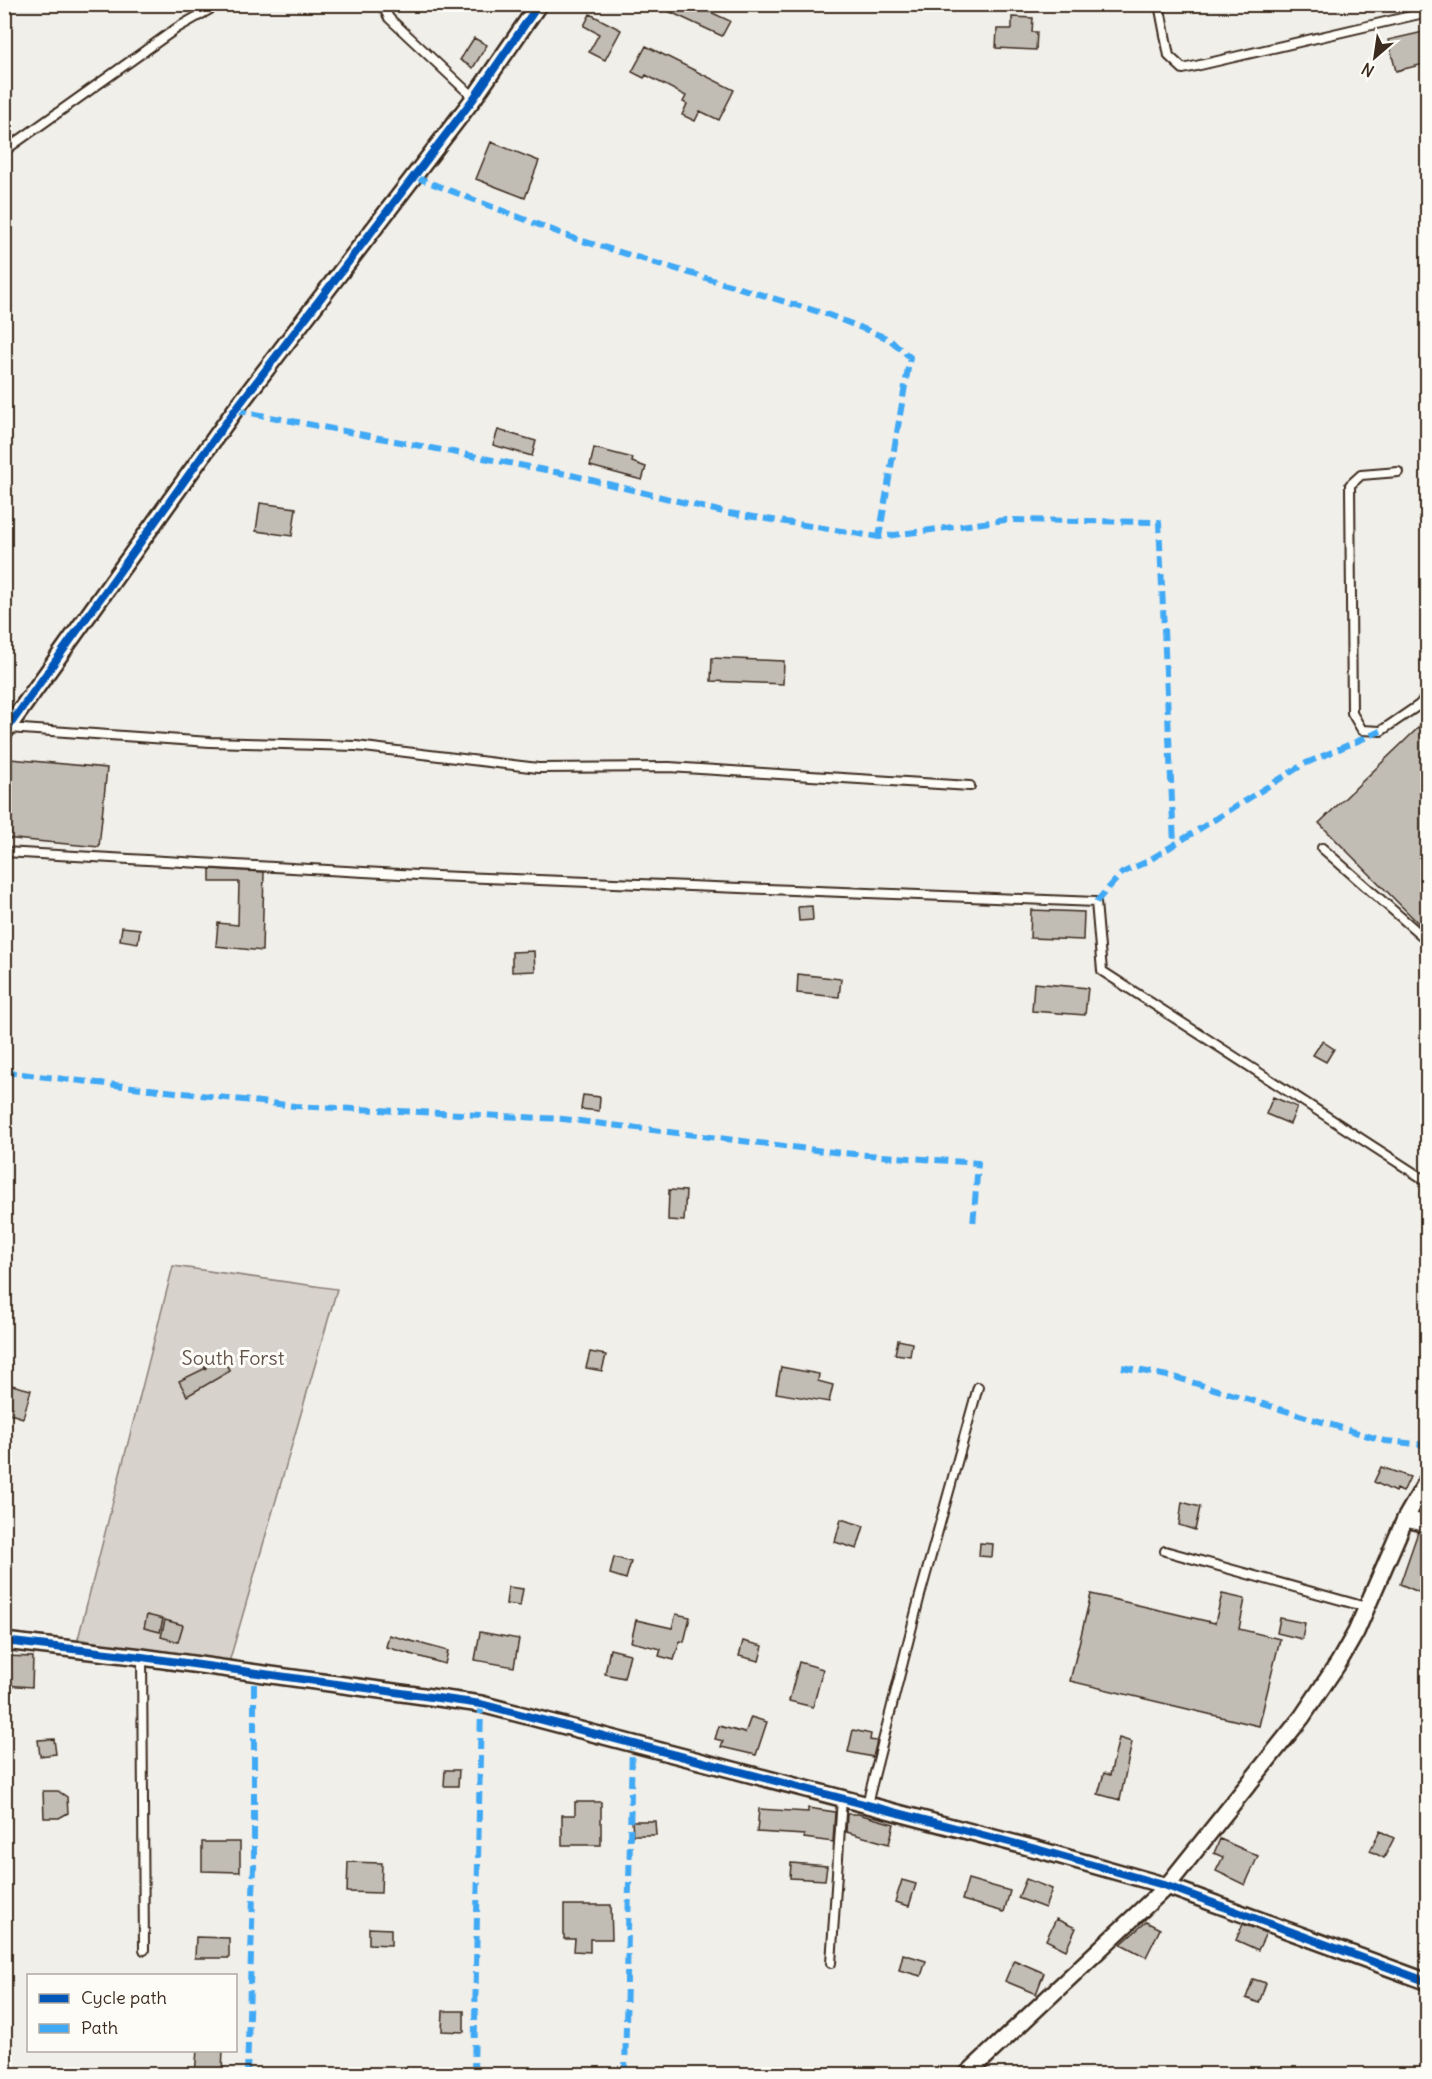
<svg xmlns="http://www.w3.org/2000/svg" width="1432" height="2079" font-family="Delius,sans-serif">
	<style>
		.green { fill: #d7d2cc; stroke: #897e75; stroke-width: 1.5 }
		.building { fill: #c1bcb4; stroke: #3b2a1e; stroke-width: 1.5 }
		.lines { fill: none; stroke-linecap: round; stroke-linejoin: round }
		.service-casing { stroke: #3b2a1e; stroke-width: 12 }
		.minor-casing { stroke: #3b2a1e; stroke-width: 20 }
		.service { stroke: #fdfcf7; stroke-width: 8 }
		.minor { stroke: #fdfcf7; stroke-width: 15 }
		.quiet { stroke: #3fa9f5; stroke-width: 6; stroke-dasharray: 12 6; stroke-linecap: butt }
		.cycleway-casing { stroke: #fdfcf7; stroke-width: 11 }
		.cycleway { stroke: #0057b8; stroke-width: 8 }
		.labels { text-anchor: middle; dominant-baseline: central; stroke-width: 6; stroke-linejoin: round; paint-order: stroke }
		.park-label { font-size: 20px; fill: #62544a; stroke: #fdfcf7 }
	</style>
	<rect width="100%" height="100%" fill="#f1efea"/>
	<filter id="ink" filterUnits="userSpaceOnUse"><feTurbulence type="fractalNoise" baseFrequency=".0167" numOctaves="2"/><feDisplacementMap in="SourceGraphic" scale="12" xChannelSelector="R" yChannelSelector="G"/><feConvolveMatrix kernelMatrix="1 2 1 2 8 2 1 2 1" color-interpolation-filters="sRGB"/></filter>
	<g filter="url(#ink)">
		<path class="green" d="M173,1266L337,1289L228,1666L78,1639Z"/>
		<path class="building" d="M653,4H706L704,9L730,21L722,36Z
			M590,14L621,30L605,60L589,52L599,34L584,26Z
			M1012,17L1033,18L1032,32H1037L1036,50L996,48L997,29H1012Z
			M1428,31V63L1396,71L1388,40Z
			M474,38L487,45L473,68L460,60Z
			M646,46L734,90L719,120L700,111L695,121L682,115L687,104L683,102L686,96L646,75L644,78L632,72Z
			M491,142L539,161L525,198L476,179Z
			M498,430L536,441L532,456L493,445Z
			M594,448L633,458L632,462L646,467L642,480L590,466Z
			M260,503L296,508L292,536L256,531Z
			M712,658L784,661L783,684L711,681Z
			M1419,727L1428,736V933L1319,823Z
			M10,759L107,768L99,847L4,838Z
			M210,869L264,872L262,951L216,946L218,923L238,925L239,882H210Z
			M812,906L813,920L799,921L798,907Z
			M1031,910L1084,912L1083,940L1030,938Z
			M122,927L140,929L138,943L120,940Z
			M534,951L535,971L512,972V952Z
			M798,974L841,979L839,997L797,993Z
			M1034,983L1088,988L1085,1015L1032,1011Z
			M1322,1041L1334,1049L1326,1062L1313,1055Z
			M583,1095L600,1097L599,1111L581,1109Z
			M1273,1097L1297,1107L1290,1124L1266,1114Z
			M669,1190L686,1191L684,1221L668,1220Z
			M898,1340L912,1343L910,1356L895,1354Z
			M590,1352L606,1355L602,1371L586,1368Z
			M220,1355L230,1371L187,1396L179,1381L206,1368L204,1365Z
			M781,1367L819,1374L818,1381L833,1385L829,1402L776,1393Z
			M4,1383L31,1390L23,1418L4,1412Z
			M1381,1467L1410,1477L1403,1492L1396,1489L1395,1492L1374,1482Z
			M1182,1502L1200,1507L1195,1530L1179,1525Z
			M841,1519L864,1526L857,1549L835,1542Z
			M1418,1532L1428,1534V1596L1400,1584Z
			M980,1543L993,1544L992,1557L979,1556Z
			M614,1557L631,1562L626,1579L610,1574Z
			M508,1587L523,1589L520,1606L506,1604Z
			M1091,1594L1215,1623L1222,1594L1245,1599L1239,1629L1280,1639L1259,1726L1070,1681Z
			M676,1614L690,1617L684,1642L680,1641L674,1660L659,1656L661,1649L631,1642L636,1620L672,1628Z
			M147,1615L163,1619L160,1632L144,1628Z
			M1280,1618L1305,1623L1302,1639L1277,1633Z
			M165,1620L183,1625L178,1642L161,1637Z
			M480,1632L519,1639L514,1667L475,1660Z
			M389,1635L448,1651L445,1664L386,1647Z
			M743,1641L763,1646L759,1661L739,1656Z
			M610,1649L630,1654L624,1678L605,1674Z
			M4,1656L33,1657L32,1687L4,1685Z
			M799,1662L823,1669L813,1707L789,1701Z
			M751,1717L767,1722L756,1755L721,1747L723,1741L715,1739L719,1726L745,1733Z
			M853,1730L871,1734L870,1740L877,1741L873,1757L848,1752Z
			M1119,1738L1132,1742L1120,1800L1098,1794L1104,1773L1110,1775Z
			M54,1739L56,1754L40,1756L38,1740Z
			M445,1770H459L458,1786H444Z
			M43,1791H58L67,1797L68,1813L59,1818H44Z
			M575,1802H601V1845H562V1815H575Z
			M808,1808L835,1812L833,1842L804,1838V1835L757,1832L759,1809L808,1812Z
			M847,1814H858L894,1824L889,1844L846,1832Z
			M632,1821H655L656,1835H633Z
			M1380,1831L1394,1838L1384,1858L1370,1851Z
			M1220,1839L1258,1856L1245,1885L1216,1871L1223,1857L1214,1853Z
			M202,1842H240V1872L202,1871Z
			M348,1862L382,1863L381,1893L347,1892Z
			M791,1863L827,1866L825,1880L790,1878Z
			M968,1879L1010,1891L1004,1912L962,1900Z
			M1026,1879L1052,1889L1045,1908L1018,1898Z
			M902,1880L916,1884L909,1906L895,1902Z
			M564,1905H611L612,1939H590V1952L574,1951L575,1939H564Z
			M1056,1919L1076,1928L1066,1950L1046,1940Z
			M1146,1922L1160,1929L1146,1957L1121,1944Z
			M1243,1924L1266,1933L1258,1950L1236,1940Z
			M369,1928L391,1929V1945L369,1944Z
			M196,1937L229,1938V1958H195Z
			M903,1954L926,1961L921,1976L899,1970Z
			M1014,1960L1044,1973L1036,1994L1005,1981Z
			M1253,1979L1266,1983L1259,2003L1246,1998Z
			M443,2011H464V2032L442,2031Z
			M197,2050H223L222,2074H195Z"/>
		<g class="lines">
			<defs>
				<path id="service" d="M382,4L389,18L474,98
					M1159,4L1169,56L1183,69L1428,12
					M4,151L177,28L219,4
					M1398,472L1361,475L1350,485L1352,713L1362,730L1381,731L1419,705L1428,695
					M8,728L210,742L356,746L538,768L669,767L970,786
					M1322,848L1428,941
					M4,852L436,876L1096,902L1102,971L1428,1182
					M1165,1551L1366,1607
					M142,1657L144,1950
					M867,1804L919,1599L978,1387
					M831,1963L842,1798"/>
				<path id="minor" d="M4,733L235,410L474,98L539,4
					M1405,1519L1428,1524
					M4,1641L142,1657L481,1704L1040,1850L1167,1886L1428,1982
					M967,2074L1167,1886L1302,1717L1339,1662L1356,1632L1405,1519L1428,1479"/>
			</defs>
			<use href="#service" class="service-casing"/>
			<use href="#minor" class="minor-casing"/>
			<use href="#service" class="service"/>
			<use href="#minor" class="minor"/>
			<path class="quiet" d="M415,177L573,238L829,315L889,339L910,357L879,537
				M235,410L571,475L723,512L879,537L1005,520L1159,522L1174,844
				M1096,902L1122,873L1148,861L1304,764L1381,731
				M4,1072L295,1106L563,1119L841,1153L978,1163L973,1226
				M1122,1367L1178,1378L1385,1441L1428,1445
				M247,2074L254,1866V1672
				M474,2074L481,1704
				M625,2074L632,1743"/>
			<defs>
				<path id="cycleway" d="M4,733L235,410L474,98L539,4
					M4,1641L142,1657L481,1704L1040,1850L1167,1886L1428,1982"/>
			</defs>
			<use href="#cycleway" class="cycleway-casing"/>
			<use href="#cycleway" class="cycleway"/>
		</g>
	</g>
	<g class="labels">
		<g class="park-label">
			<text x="233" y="1357">South Forst</text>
		</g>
	</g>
	<rect width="1432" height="2079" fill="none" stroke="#fdfcf7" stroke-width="24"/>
	<rect x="12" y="12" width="1408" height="2055" fill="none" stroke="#3b2a1e" stroke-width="2" filter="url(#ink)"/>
	<rect x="27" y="1974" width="210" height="78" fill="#fdfcf7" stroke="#afa8a0" stroke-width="1.5"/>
	<rect x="39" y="1994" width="30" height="9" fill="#0057b8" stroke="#afa8a0" stroke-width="1.5"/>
	<text x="81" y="2004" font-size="18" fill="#3b2a1e">Cycle path</text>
	<rect x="39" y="2024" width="30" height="9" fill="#3fa9f5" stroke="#afa8a0" stroke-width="1.5"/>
	<text x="81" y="2034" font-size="18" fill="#3b2a1e">Path</text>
	<g transform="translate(1375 57) rotate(209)" stroke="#fdfcf7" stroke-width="4.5" paint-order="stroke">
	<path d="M0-4.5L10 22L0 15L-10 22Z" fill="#3b2a1e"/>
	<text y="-9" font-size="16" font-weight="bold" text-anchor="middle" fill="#3b2a1e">N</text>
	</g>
</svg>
